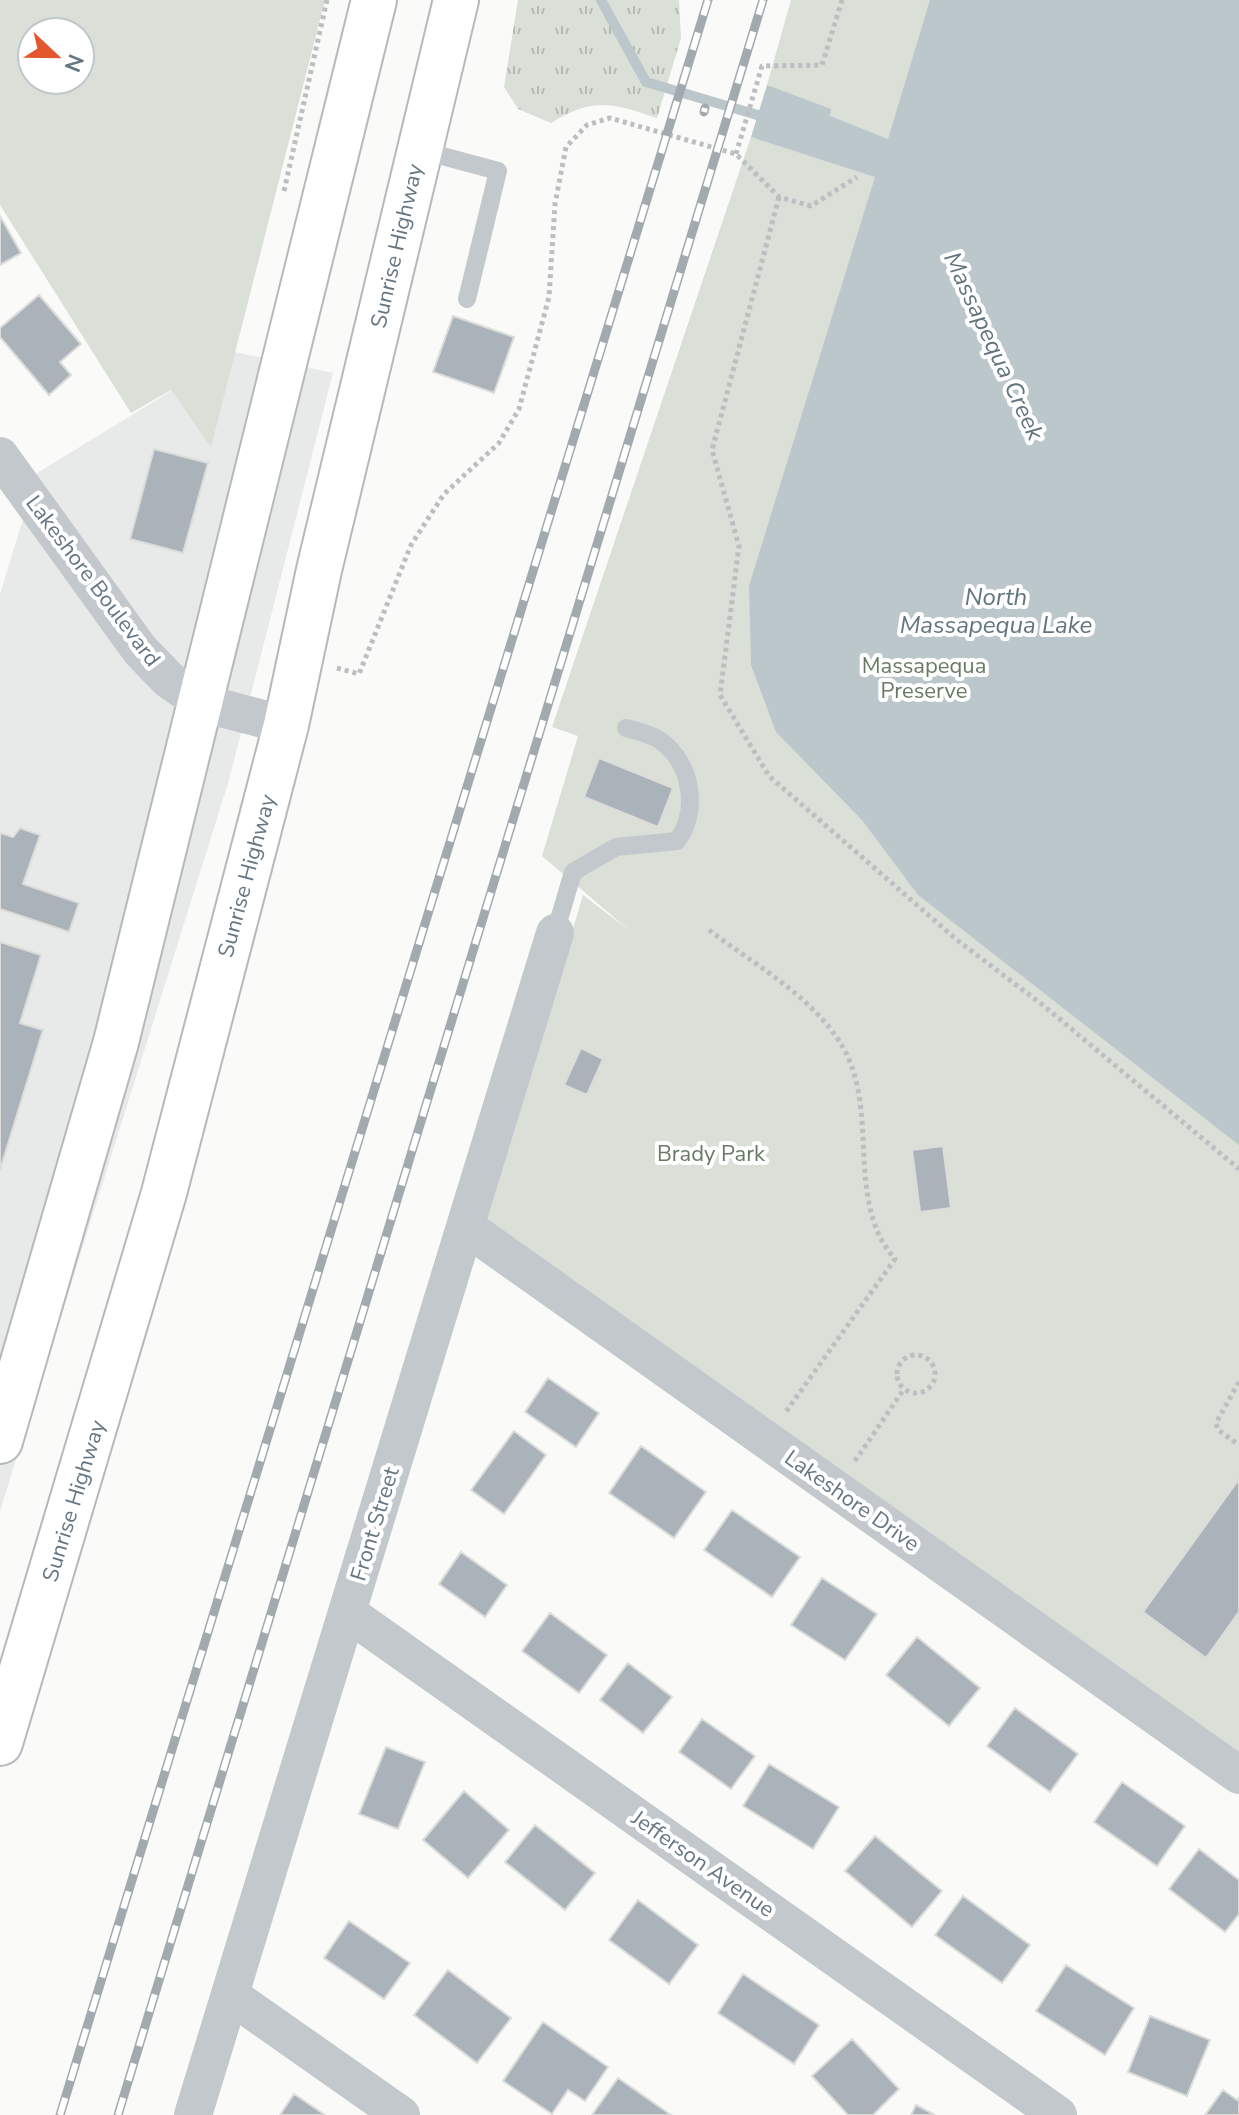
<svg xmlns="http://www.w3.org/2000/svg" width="1239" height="2115" font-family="'Nunito Sans',sans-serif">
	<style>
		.built { fill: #e8e9e9 }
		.grass { fill: url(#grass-tufts) }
		.park { fill: #dadfd7; fill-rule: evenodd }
		.water { fill: #bbc7cb }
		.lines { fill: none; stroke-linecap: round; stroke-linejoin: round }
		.stream { stroke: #bbc7cb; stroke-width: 10 }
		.building { fill: #aab3b9; stroke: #dcdcda; stroke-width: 2 }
		.highway-casing { stroke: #b4b9bd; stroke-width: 48 }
		.path { stroke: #bbbfc2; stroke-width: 5; stroke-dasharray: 4 4; stroke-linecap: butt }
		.lane { stroke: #c3c8cc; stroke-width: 18 }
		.street { stroke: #c3c8cc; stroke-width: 38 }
		.highway { stroke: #fff; stroke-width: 44 }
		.rail-casing { stroke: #a2aab0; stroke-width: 9 }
		.rail { stroke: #fff; stroke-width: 6; stroke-dasharray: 18; stroke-linecap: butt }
		.labels { text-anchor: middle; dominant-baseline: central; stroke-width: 8; stroke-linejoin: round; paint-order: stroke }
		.street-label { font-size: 22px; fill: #657683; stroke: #fff }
		.park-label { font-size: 22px; fill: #687a64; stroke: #fff }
		.water-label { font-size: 24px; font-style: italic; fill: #60757c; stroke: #fff }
	</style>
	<defs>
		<pattern id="grass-tufts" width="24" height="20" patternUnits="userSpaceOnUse" patternTransform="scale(2)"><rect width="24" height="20" fill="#dadfd7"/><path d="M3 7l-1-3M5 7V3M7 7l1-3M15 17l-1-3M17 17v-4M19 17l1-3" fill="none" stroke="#b4b9b4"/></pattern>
	</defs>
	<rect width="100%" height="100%" fill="#fafaf8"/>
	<path class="built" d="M235,352L333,373L229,780L0,1511V594L37,473Z"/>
	<path class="grass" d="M518,0H679L681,38L657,118C611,103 594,97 551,123L518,109L504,87Z"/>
	<path class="park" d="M0,0H325L211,447L171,390L131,413L0,205ZM32,32H80V80H32Z
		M791,0H1239V1761L485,1225L583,895L630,931L542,856L578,736L552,727L751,137L758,139L774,88L767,85Z"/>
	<path class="water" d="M930,0H1239V1145L918,895L862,820L776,732L751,665L749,586L875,177L751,137L767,85L831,109L830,116L888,139Z"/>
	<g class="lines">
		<path class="stream" d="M601,0L646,82L771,119"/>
	</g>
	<path class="building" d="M0,216L21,253L0,265Z
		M39,295L81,344L60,362L71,375L49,395L0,337V328Z
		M453,316L514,337L494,393L433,372Z
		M154,449L208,463L183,553L130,539Z
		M599,758L673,788L658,827L584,797Z
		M20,828L40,835L23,884L79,903L69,932L0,909V833L13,837Z
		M0,942L41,955L20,1023L43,1030L0,1170Z
		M581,1048L603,1059L587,1095L564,1085Z
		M943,1146L951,1208L920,1212L912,1150Z
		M548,1378L599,1413L576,1447L525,1412Z
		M514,1431L546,1455L504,1514L471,1490Z
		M641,1446L706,1492L674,1538L609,1493Z
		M1239,1479V1612L1206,1658L1143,1612Z
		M732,1510L800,1557L772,1597L704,1550Z
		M461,1552L507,1585L485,1617L439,1584Z
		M822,1578L877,1614L845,1660L791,1625Z
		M550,1613L607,1655L579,1693L522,1651Z
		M917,1637L980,1688L949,1726L886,1675Z
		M628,1663L672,1697L643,1733L600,1700Z
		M1015,1708L1078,1754L1050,1792L987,1746Z
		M702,1719L755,1756L731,1789L679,1752Z
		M386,1747L425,1762L398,1829L359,1814Z
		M769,1764L839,1807L813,1849L743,1806Z
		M1122,1782L1185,1826L1157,1866L1094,1822Z
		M464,1791L509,1830L468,1878L423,1840Z
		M535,1825L595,1873L565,1910L505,1862Z
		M875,1836L942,1891L912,1927L845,1871Z
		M1199,1849L1239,1880V1914L1225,1932L1169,1889Z
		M963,1896L1030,1945L1002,1983L935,1935Z
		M638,1900L698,1945L669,1984L609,1940Z
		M349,1921L410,1963L384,1999L324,1958Z
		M1066,1965L1134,2008L1105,2055L1036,2011Z
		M448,1970L511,2018L477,2063L414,2015Z
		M743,1974L819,2025L794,2064L718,2013Z
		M1150,2016L1210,2040L1187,2096L1128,2072Z
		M543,2022L608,2067L585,2101L568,2090L552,2114L503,2081Z
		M852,2039L899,2089L873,2115H848L812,2076Z
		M618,2078L671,2115H592Z
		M1223,2090L1237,2100L1239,2098V2115H1205Z
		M294,2094L325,2115H280Z
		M916,2105L935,2115H911Z"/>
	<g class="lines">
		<defs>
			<path id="highway" d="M0,1441L116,1042L374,0
				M0,1743L164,1193L286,725L319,570L456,0"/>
		</defs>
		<use href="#highway" class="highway-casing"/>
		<path class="path" d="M736,154L762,66L822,65L842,0
			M284,191L327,0
			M779,197L712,450L739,546L720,695L769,776L957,940L1044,1006L1239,1169
			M337,668L359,674L411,545L444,494L499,443L519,409L549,297L555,204L566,147L587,125L610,118L736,154L779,197L811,206L857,177
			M709,930C756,966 818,999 846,1053C878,1117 846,1204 895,1259L785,1413
			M897 1374a19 19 0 1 1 38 0a19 19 0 1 1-38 0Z
			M1239,1382L1216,1423L1218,1430L1239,1445
			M855,1461L904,1389"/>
		<path class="lane" d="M420,150L498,171L467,299
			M555,933L573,872L616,847L677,841C700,810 691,763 661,741C652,734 637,731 626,728"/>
		<path class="street" d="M0,456L140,650L169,680L202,703L286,725
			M466,1227L1239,1775
			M348,1613L1058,2115
			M230,1995L401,2115
			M193,2115L555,933"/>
		<use href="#highway" class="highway"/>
		<defs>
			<path id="rail" d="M704,112L705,108
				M60,2115L708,0
				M118,2115L763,0"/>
		</defs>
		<use href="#rail" class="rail-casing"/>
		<use href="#rail" class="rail"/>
	</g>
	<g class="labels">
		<g class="street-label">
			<text transform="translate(397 246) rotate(-77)">Sunrise Highway</text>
			<text transform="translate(93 581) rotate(53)">Lakeshore Boulevard</text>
			<text transform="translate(247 876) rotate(-75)">Sunrise Highway</text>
			<text transform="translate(74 1501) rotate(-73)">Sunrise Highway</text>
			<text transform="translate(852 1501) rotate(35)">Lakeshore Drive</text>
			<text transform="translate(375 1524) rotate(-73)">Front Street</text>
			<text transform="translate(703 1864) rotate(35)">Jefferson Avenue</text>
		</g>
		<g class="park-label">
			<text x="924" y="666">Massapequa<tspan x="924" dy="25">Preserve</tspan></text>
			<text x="711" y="1154">Brady Park</text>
		</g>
		<g class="water-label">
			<text transform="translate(994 346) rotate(65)">Massapequa Creek</text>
			<text x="996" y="597">North<tspan x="996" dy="28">Massapequa Lake</tspan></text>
		</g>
	</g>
	<g transform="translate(56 56) rotate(112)"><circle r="38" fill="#ffffff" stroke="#c1c8cd" stroke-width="2"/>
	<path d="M0-6L14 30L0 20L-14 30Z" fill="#e4572e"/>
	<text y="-12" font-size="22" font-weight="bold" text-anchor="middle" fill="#657683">N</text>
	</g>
</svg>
